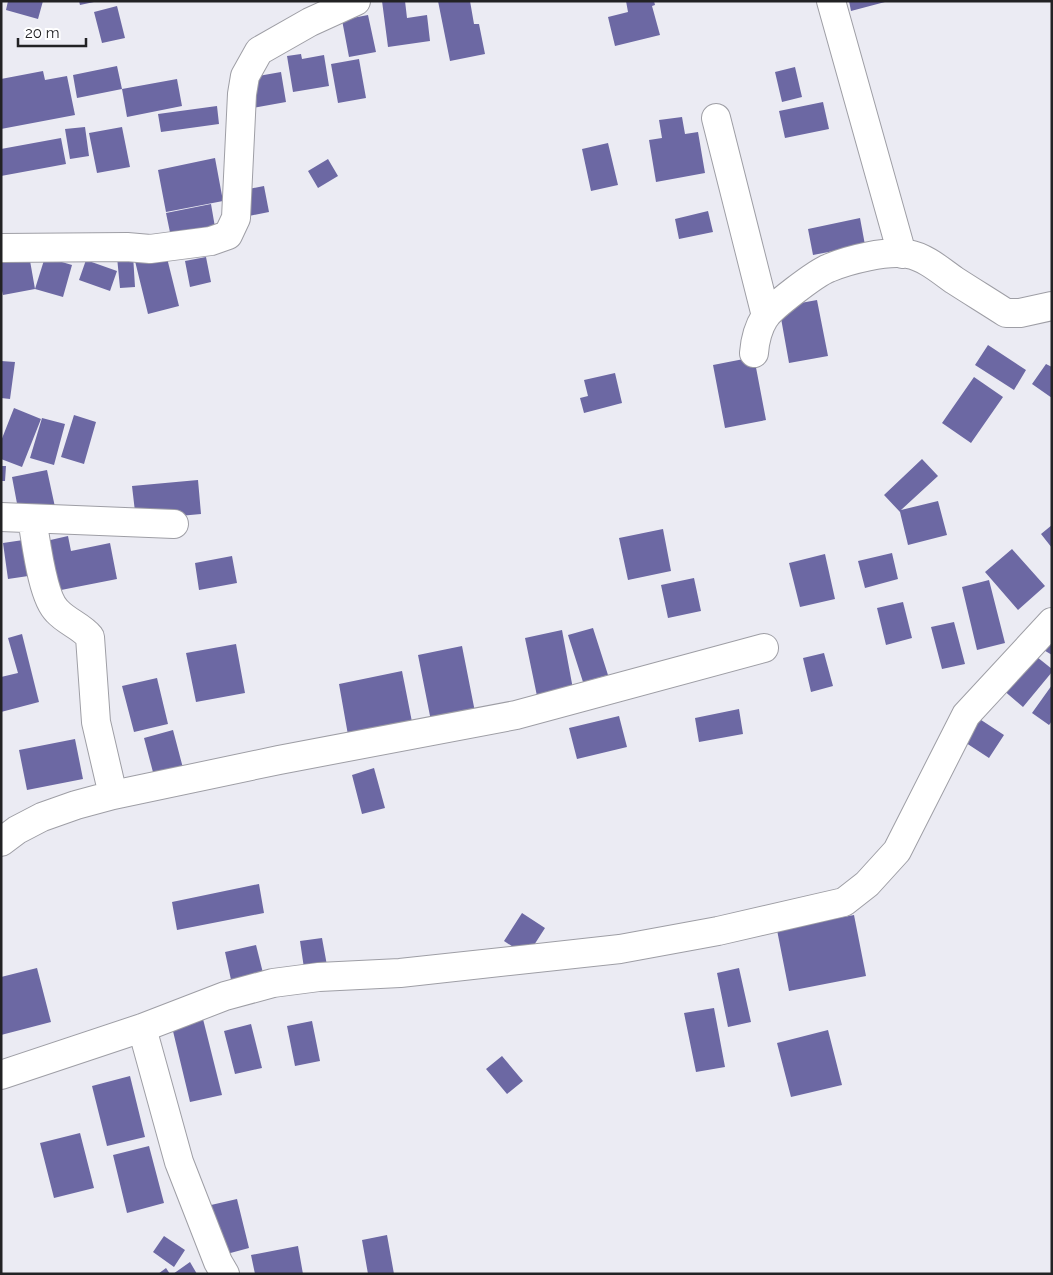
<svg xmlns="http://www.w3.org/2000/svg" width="1053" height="1275" font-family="Raleway,sans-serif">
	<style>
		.building { fill: #6c68a3 }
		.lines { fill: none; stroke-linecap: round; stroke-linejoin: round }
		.minor-casing { stroke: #9e9ea5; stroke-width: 30 }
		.minor { stroke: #fff; stroke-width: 28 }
	</style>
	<rect width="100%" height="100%" fill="#ebebf3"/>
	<path class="building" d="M8,1H43L38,19L6,10Z
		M79,1H94V2L80,5Z
		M382,1H405L407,18L427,15L430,41L388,47Z
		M438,1H470L474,24H479L485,54L450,61Z
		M626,1H654L655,5L652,6L660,35L615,46L608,17L628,12Z
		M849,1H885V2L851,11Z
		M117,6L125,38L102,43L94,12Z
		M368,15L376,52L349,57L342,20Z
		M301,54L302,59L324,55L329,86L293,92L287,56Z
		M359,59L366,98L338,103L331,64Z
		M117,66L122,89L77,98L73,75Z
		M795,67L802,97L782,102L775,72Z
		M43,71L45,80L67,76L75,115L1,129V79Z
		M281,72L286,102L252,108L247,78Z
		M177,79L182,106L127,117L122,89Z
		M823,102L829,129L785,138L779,111Z
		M217,106L219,124L161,132L158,114Z
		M682,117L685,134L698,132L705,173L656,182L649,140L662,138L659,120Z
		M85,127L89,156L70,159L65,129Z
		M122,127L130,167L97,173L89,133Z
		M61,138L66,164L1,176V149Z
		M608,143L618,185L591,191L582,149Z
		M215,158L223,201L166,212L158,170Z
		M328,159L338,176L318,188L308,171Z
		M264,186L269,212L244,217L239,191Z
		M211,204L216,233L172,242L166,213Z
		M708,211L713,232L679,239L675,219Z
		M860,218L865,245L813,255L808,229Z
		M166,254L179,306L148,314L135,261Z
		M29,255L35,289L3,295L1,287V260Z
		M133,255L135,287L120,288L117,257Z
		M45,257L72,265L63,297L35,289Z
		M206,257L211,282L190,287L185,261Z
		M86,260L117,271L110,291L79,280Z
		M817,300L828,356L789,363L779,307Z
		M988,345L1026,370L1014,390L975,365Z
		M754,357L766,420L725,428L713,365Z
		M1,361L15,362L10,399L1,398Z
		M1046,364L1052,367V398L1032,384Z
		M615,373L622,403L584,413L580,398L588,396L584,380Z
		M974,377L1003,397L971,443L942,423Z
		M14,408L41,419L22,467L1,459V441Z
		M74,415L96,422L84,464L61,457Z
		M42,418L65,424L54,465L30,458Z
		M922,459L938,476L901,510L938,501L947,535L908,545L900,512L884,495Z
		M1,466H6L5,481H1Z
		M47,470L55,507L19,514L12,477Z
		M198,480L201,514L136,520L132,486Z
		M1052,525V548L1041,534Z
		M663,529L671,571L628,580L619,538Z
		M68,536L71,551L110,543L117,579L56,591L46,541Z
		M30,539L35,575L8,579L3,543Z
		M1012,549L1045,586L1018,610L985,572Z
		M892,553L898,579L865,588L858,561Z
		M825,554L835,599L800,607L789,563Z
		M232,556L237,583L199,590L195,563Z
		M694,578L701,611L668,618L661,585Z
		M989,580L1005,643L977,650L962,587Z
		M903,602L912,638L886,645L877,608Z
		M954,622L965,664L942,669L931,627Z
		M593,628L608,675L583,682L568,635Z
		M562,630L573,689L537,696L525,638Z
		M1052,631V655L1037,646Z
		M22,634L39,702L1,712V677L18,673L8,638Z
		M236,644L245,693L196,702L186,653Z
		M462,646L475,712L431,721L418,655Z
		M824,653L833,686L811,692L803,658Z
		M1032,653L1052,669V672L1023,707L1002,689Z
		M402,671L412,722L348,735L339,684Z
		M157,678L168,724L134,732L122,686Z
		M1052,685V721L1049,725L1032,713Z
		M739,709L743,734L699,742L695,718Z
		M619,716L627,747L577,759L569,728Z
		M975,716L1004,735L989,758L960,739Z
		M173,730L183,768L154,776L144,738Z
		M75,739L83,779L27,790L19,750Z
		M374,768L385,808L362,814L352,775Z
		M259,884L264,913L177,930L172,902Z
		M522,913L545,928L527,956L504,941Z
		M854,915L866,976L789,991L777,930Z
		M322,938L328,971L305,975L300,941Z
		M256,945L265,981L233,989L225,952Z
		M37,968L51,1022L1,1035V977Z
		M739,968L751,1022L728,1027L717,973Z
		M714,1008L725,1067L696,1072L684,1013Z
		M203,1019L222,1095L190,1102L172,1027Z
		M312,1021L320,1061L295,1066L287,1026Z
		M251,1024L262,1068L235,1074L224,1031Z
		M828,1030L842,1085L791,1097L777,1043Z
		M502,1056L523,1081L507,1094L486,1069Z
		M130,1076L145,1137L107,1146L92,1086Z
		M80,1133L94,1188L54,1198L40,1143Z
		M149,1146L164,1203L127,1213L113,1155Z
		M237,1199L249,1248L223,1255L211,1205Z
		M387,1235L394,1274H368L362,1240Z
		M164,1236L185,1250L174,1267L153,1252Z
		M298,1246L303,1274H255L251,1255Z
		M190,1262L197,1274H173Z
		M166,1268L170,1274H158Z"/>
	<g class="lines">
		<defs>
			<path id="minor" d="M831,1L902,254
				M716,118L766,316
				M1,248L127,247L150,249L211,241L228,235L236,218L242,94L245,76L259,51L310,22L356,1
				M754,353C755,340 758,328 765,317C773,306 816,273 829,268C848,260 887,250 908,254C925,257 940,270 954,280C971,291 989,302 1006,313H1020L1052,306
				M1,517L174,524
				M32,519C36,540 42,597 57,611C67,622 81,626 90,637L96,722L113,795
				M1,842L17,830L42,817L76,805L113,795L279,760L516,715L764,648
				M142,1028L179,1162L218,1262L225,1274
				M1,1075L142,1028L225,996L273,983L319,977L400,973L620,949L718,931L844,902L867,884L897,851L966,715L1052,622"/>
		</defs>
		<use href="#minor" class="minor-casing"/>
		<use href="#minor" class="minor"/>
	</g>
	<rect width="1053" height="1275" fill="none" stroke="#222224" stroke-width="5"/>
	<path d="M18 38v8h68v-8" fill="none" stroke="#222224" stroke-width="2.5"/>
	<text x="25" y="38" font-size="15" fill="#222224" stroke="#ffffff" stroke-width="4" paint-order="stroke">20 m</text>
</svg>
